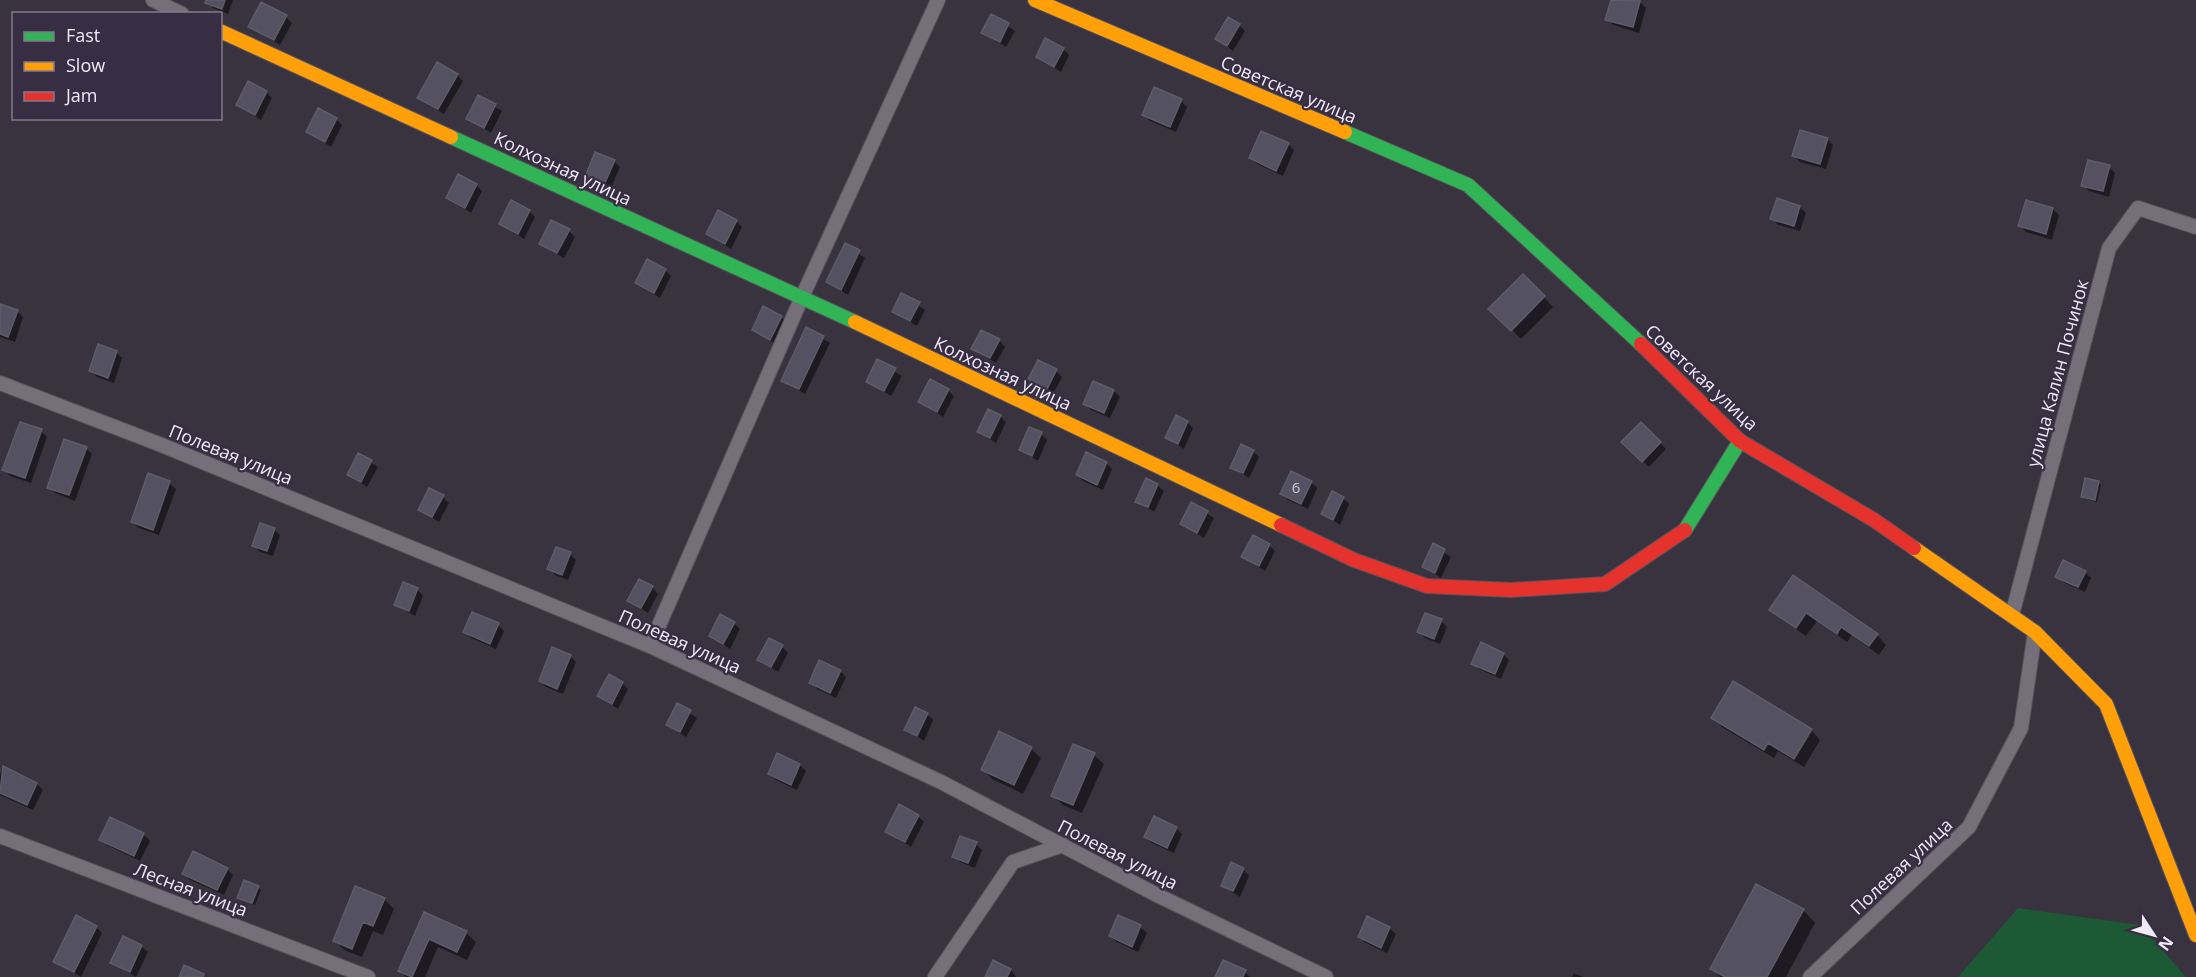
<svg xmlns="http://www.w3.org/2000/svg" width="2196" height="977" font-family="'Open Sans',sans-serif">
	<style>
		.green { fill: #1d5934 }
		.shadow { fill: #0007 }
		.building { fill: #545162; stroke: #5e5c66; stroke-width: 1.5 }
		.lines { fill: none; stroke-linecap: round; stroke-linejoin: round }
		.street-casing { stroke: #56515b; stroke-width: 16 }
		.fast-casing { stroke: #56515b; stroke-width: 16 }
		.slow-casing { stroke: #56515b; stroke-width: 16 }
		.jam-casing { stroke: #56515b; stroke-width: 16 }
		.street { stroke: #746f78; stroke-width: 14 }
		.fast { stroke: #30b455; stroke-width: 14 }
		.slow { stroke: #ff9f0a; stroke-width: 14 }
		.jam { stroke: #e5322d; stroke-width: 14 }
		.labels { text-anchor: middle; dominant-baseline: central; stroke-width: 4.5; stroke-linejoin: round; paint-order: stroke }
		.number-label { font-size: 15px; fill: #c9c3d2 }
		.street-label { font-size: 18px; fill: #f0e9f7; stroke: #382e43 }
	</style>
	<rect width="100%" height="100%" fill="#38333e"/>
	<path class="green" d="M2018,908L2140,925L2186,977H1958Z"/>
	<path class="shadow" d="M208,0H233L228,14L213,8Z
		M1612,0H1632L1640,2L1646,8L1639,33L1613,25L1607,19Z
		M992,16L1015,31L1006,47L983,33Z
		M286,17L292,23L280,45L250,27Z
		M1239,25L1245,31L1233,51L1217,39Z
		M1063,49L1069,55L1061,72L1037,57Z
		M457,75L463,81L444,114L419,98Z
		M266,92L272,98L261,120L238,105Z
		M478,97L502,111L491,133L467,118Z
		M1181,101L1187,107L1176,132L1150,121L1144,115Z
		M336,119L342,125L331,147L308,132Z
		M1827,139L1833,145L1826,169L1800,162L1794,156Z
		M1288,144L1294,150L1283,176L1257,164L1251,158Z
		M614,161L620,167L610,190L593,182L587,176Z
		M2109,167L2115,173L2109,197L2089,191L2083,185Z
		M476,185L482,191L471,213L448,198Z
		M1800,207L1806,213L1800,231L1778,225L1772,218Z
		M2053,209L2059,215L2052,240L2026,232L2020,226Z
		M529,211L535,217L524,239L501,224Z
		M736,221L742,227L731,249L707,234Z
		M569,231L575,237L564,258L540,244Z
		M845,245L865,258L848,295L827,282Z
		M665,270L671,276L660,298L637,283Z
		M1523,276L1553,307L1521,339L1491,309Z
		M902,295L925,310L917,326L893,312Z
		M0,306L17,311L23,317L15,342L0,337Z
		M781,317L788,323L777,345L753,330Z
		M807,329L830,343L805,394L782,380Z
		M999,340L1005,347L996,363L973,349Z
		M116,352L122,358L114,383L97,377L91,371Z
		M878,361L902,376L891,396L867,381Z
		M1056,371L1062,377L1053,394L1030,379Z
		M1094,383L1114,391L1120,397L1110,418L1091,410L1085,403Z
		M948,390L954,396L943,417L920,402Z
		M1000,416L1006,422L996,443L979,432Z
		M1187,422L1193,428L1184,449L1167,438Z
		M1641,424L1666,449L1649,467L1623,442Z
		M41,431L47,437L31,483L10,476L4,470Z
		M1041,434L1047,440L1038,461L1021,450Z
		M86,448L92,454L75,501L55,493L49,487Z
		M1253,451L1259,457L1249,478L1232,467Z
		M359,455L378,467L367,487L349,474Z
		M1106,463L1112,469L1103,490L1083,481L1077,475Z
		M149,475L169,483L176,489L159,535L139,528L132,522Z
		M1311,482L1317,488L1308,509L1288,500L1282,494Z
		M2098,482L2101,485L2097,502L2085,499L2082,497Z
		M1157,485L1164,491L1154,512L1137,501Z
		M443,497L449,503L439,522L420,510Z
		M1343,498L1349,504L1340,525L1323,514Z
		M1192,504L1214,518L1204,538L1182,524Z
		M274,529L280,535L273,556L260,552L253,545Z
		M1269,545L1275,551L1265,571L1243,557Z
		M1433,545L1451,557L1441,578L1424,567Z
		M570,554L576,560L568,580L555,575L549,569Z
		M2085,572L2091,578L2085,592L2063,582L2057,576Z
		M1793,577L1877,635L1886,645L1879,655L1852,635L1847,642L1817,621L1806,636L1781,619L1771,610Z
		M652,587L658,594L648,613L629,600Z
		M417,589L423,596L415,616L396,605Z
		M1441,621L1447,627L1440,644L1425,638L1419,632Z
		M734,623L740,629L730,649L711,636Z
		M498,625L504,631L496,649L471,638L465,632Z
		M782,646L788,653L778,672L759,659Z
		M1503,654L1509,660L1501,679L1479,669L1473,663Z
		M570,656L576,662L563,694L546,687L540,681Z
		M840,671L846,677L836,698L817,689L811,683Z
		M622,683L628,689L618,709L599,696Z
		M678,705L697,718L686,737L668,725Z
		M927,714L933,720L924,741L906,729Z
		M1713,717L1811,730L1820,740L1804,767L1778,751L1774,758L1722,727Z
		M1031,749L1041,758L1023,794L992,779L983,769Z
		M778,755L800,765L806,771L797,790L776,780L770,774Z
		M1094,755L1104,764L1082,813L1063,805L1053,795Z
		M3,768L37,784L43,790L33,810L0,795V775Z
		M918,816L924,822L911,847L887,832Z
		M110,819L144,835L150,841L140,861L107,845L101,839Z
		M1176,828L1182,834L1174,853L1152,843L1146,837Z
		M976,844L982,850L975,868L960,862L954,856Z
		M227,869L233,875L224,895L190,880L184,873Z
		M1243,869L1249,876L1240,897L1223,886Z
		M258,887L261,890L255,905L239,897Z
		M384,899L394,909L383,935L373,931L362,957L344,950L335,940Z
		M1803,910L1815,923L1786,977H1720L1712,969Z
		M425,914L466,933L476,942L467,960L438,947L425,977H406L399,970Z
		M1119,917L1140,927L1147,933L1138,952L1117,942L1110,936Z
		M96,927L102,933L81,977L55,961Z
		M1389,928L1396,934L1387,953L1366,943L1359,937Z
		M141,946L148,952L136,977L112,962Z
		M1011,970L1016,977H986Z
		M1245,972L1250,977H1217Z
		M1574,973L1583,977H1572Z"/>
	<path class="building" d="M206,0H225L222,9L205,3Z
		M1611,0L1640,1L1633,27L1605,20Z
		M261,2L287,15L274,40L248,27Z
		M991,14L1009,23L1000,42L981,33Z
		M1228,17L1240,24L1227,46L1215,39Z
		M1045,38L1064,48L1054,67L1036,57Z
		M437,62L458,74L438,109L417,98Z
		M248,81L267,91L255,115L236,105Z
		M1154,87L1182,99L1170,127L1142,115Z
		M478,95L496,104L484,128L466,119Z
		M318,108L337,118L325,142L306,132Z
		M1800,130L1828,138L1820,164L1792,156Z
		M1261,131L1289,143L1276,171L1249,158Z
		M595,152L615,160L604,185L585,177Z
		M2088,160L2110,165L2103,191L2081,186Z
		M458,174L477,184L465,208L446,198Z
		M1777,198L1800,206L1794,226L1770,219Z
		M511,200L530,210L518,234L499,224Z
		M2026,200L2053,208L2046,234L2018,226Z
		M718,210L737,220L725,244L706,234Z
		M551,220L570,229L557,253L539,244Z
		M845,243L860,250L841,290L826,282Z
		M647,259L666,269L654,293L635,283Z
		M1523,274L1545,296L1511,331L1488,309Z
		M901,293L920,302L910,321L892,312Z
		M0,304L18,310L8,337L0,334Z
		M763,306L782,316L770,340L752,330Z
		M806,327L824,336L799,389L781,381Z
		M981,330L1000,339L990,358L971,349Z
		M98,344L117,351L108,378L89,371Z
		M877,359L896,368L884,391L866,382Z
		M1038,360L1057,369L1047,389L1028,379Z
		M930,379L949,389L937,412L918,402Z
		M1093,381L1114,390L1104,413L1083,404Z
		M988,409L1001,415L990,438L977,432Z
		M1176,415L1188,421L1178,444L1165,438Z
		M20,422L42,429L25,478L2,470Z
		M1641,422L1661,442L1642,462L1621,442Z
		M1029,427L1042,432L1032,456L1019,450Z
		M64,439L87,447L69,495L47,488Z
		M1241,444L1254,450L1243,473L1230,468Z
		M1086,452L1107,462L1097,485L1076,475Z
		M358,453L372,460L361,482L347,475Z
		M1291,471L1312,481L1301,504L1280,494Z
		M148,473L170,481L153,530L131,522Z
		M1146,478L1158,484L1148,507L1135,502Z
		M2085,478L2099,481L2095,500L2081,497Z
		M429,488L444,495L432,517L418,510Z
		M1332,491L1344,497L1333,520L1321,514Z
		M1191,502L1208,511L1197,533L1180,524Z
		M260,523L275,528L267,551L252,546Z
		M1253,535L1270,544L1259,566L1241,557Z
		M1433,543L1445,549L1435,573L1422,567Z
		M556,547L571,552L562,575L547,569Z
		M2063,560L2086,571L2078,587L2055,577Z
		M1793,575L1878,634L1869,646L1841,627L1837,634L1806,613L1796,628L1769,610Z
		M639,579L653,586L641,608L627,601Z
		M403,582L418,588L409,611L394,605Z
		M472,612L499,623L490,644L463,632Z
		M1425,613L1442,619L1434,639L1417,632Z
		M720,614L735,622L723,644L709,636Z
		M769,638L783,645L771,667L757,660Z
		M1481,642L1504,653L1495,674L1471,664Z
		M552,647L571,655L557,689L539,681Z
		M819,660L841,670L830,693L809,683Z
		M609,674L623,682L612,704L597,696Z
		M1733,681L1812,729L1794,759L1768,743L1764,750L1711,718Z
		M677,703L691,710L680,732L666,725Z
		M915,707L928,713L917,736L904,730Z
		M999,731L1032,747L1014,785L981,770Z
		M1073,744L1095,753L1073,805L1051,796Z
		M777,753L800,764L791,785L768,774Z
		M3,766L37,783L27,805L0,793Z
		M899,804L919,815L905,842L885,832Z
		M1154,816L1177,827L1167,848L1144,837Z
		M110,817L144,833L134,856L99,840Z
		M960,836L977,842L968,863L952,857Z
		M193,851L228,868L217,890L182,874Z
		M1231,862L1244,868L1233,891L1221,886Z
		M244,880L259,886L252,903L237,898Z
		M1756,884L1804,909L1767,977H1725L1710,969Z
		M355,886L385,898L373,926L363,922L352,949L333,941Z
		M424,912L467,931L457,952L429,939L412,977L398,971Z
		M76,915L97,926L74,972L53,962Z
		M1118,915L1141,925L1132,947L1109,936Z
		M1367,916L1390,927L1381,948L1358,937Z
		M123,936L142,945L130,972L110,963Z
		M993,960L1011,969L1007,977H985Z
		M1223,960L1246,970L1243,977H1215Z
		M184,965L204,974L203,977H179Z"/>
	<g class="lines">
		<defs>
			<path id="street" d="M153,0L182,14
				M0,383L159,444L650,646L941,782L1157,895L1326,977
				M2012,615L2109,248L2138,208L2196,227
				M650,646L802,297L938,0
				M0,836L368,977
				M935,977L1013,862L1063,845
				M1810,977L1969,827L2021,728L2035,632"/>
			<path id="fast" d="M1345,132L1468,185L1641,344
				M451,137L855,322
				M1685,530L1740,441"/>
			<path id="slow" d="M1035,0L1345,132
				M220,31L451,137
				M855,322L1281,525
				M1914,548L2035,632L2106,704L2196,935"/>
			<path id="jam" d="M1641,344L1740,441L1874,520L1914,548
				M1281,525L1354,560L1427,586L1511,590L1605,584L1685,530"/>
		</defs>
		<use href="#street" class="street-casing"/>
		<use href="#fast" class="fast-casing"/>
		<use href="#slow" class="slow-casing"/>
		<use href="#jam" class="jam-casing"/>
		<use href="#street" class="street"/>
		<use href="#fast" class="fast"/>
		<use href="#slow" class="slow"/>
		<use href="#jam" class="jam"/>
	</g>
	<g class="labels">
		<g class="number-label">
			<text x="1296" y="487">6</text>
		</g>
		<g class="street-label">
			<text transform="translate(1289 89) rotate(23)">Советская улица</text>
			<text transform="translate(563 168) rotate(25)">Колхозная улица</text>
			<text transform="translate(1003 373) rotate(25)">Колхозная улица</text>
			<text transform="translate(2057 373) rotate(-75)">улица Калин Починок</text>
			<text transform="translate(1702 377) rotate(43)">Советская улица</text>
			<text transform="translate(231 454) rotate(22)">Полевая улица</text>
			<text transform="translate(680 641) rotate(24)">Полевая улица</text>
			<text transform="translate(1118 854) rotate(27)">Полевая улица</text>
			<text transform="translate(1901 866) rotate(-43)">Полевая улица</text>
			<text transform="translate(191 889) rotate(21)">Лесная улица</text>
		</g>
	</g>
	<rect x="12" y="12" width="210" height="108" fill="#382e43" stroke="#82798b" stroke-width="1.5"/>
	<rect x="24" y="32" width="30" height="9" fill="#30b455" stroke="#82798b" stroke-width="1.5"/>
	<text x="66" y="42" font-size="18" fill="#f0e9f7">Fast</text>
	<rect x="24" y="62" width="30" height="9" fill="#ff9f0a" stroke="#82798b" stroke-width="1.5"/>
	<text x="66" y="72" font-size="18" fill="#f0e9f7">Slow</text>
	<rect x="24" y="92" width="30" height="9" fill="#e5322d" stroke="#82798b" stroke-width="1.5"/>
	<text x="66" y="102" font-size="18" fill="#f0e9f7">Jam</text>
	<g transform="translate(2154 935) rotate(126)" stroke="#382e43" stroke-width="4.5" paint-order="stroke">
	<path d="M0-4.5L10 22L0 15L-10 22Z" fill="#f0e9f7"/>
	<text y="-9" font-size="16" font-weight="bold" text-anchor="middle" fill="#f0e9f7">N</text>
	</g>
</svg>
